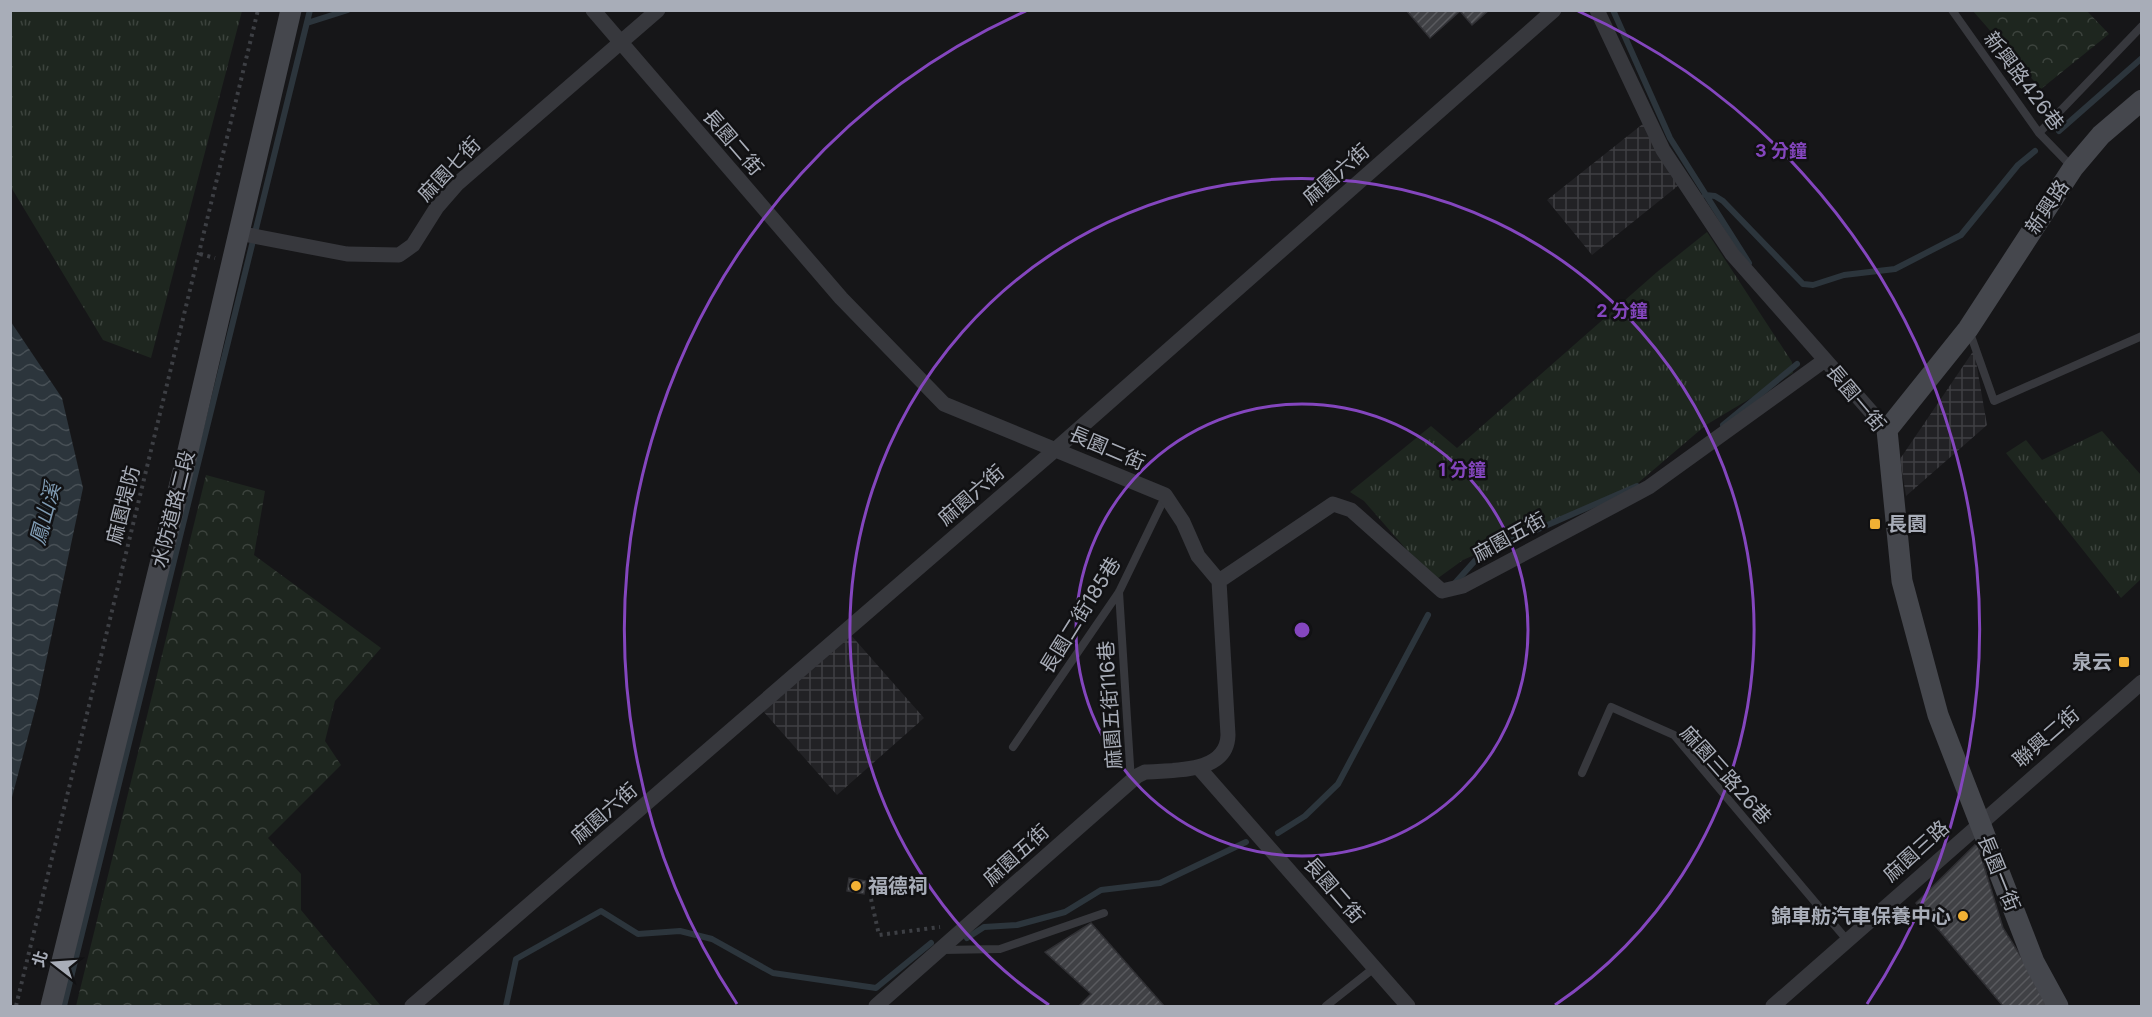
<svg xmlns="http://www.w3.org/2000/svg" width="2152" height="1017" font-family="Inter,'Noto Sans TC',sans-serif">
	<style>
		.industrial { fill: url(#industrial-grid) }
		.grass { fill: url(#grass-tufts) }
		.forest { fill: url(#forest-crowns) }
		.water { fill: url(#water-waves) }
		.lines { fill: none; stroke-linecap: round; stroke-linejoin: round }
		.stream { stroke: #2c353c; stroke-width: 6 }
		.building { fill: url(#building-hatch); stroke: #303034; stroke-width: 1.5 }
		.path { stroke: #3d3f44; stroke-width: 4; stroke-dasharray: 3 4.5; stroke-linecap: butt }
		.lane { stroke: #37383d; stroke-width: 8 }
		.street { stroke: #37383d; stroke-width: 15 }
		.secondary { stroke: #45474d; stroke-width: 21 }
		.ring { fill: none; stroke: #8446be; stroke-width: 3 }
		.poi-dot { fill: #f2b134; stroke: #111113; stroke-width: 2 }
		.labels { text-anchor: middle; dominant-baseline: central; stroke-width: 5; stroke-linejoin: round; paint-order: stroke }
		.street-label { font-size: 20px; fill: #a8adb8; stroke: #111113 }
		.poi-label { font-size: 20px; font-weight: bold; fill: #a8adb8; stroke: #111113; text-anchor: start }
		.water-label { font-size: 21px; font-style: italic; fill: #7f9bb3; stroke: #111113 }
		.centre { fill: #8446be; stroke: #111113; stroke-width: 3 }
		.ring-label { font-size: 18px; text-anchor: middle; font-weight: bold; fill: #8446be; stroke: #111113; stroke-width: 5; stroke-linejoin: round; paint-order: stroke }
	</style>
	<defs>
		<pattern id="industrial-grid" width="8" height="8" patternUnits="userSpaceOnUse" patternTransform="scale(1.5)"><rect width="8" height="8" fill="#222225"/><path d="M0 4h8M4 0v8" fill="none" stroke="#3f3f43"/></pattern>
		<pattern id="grass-tufts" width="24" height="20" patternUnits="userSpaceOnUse" patternTransform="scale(1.5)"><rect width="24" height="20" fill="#1e261f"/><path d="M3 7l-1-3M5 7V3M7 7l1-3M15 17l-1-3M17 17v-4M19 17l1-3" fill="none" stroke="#3c433d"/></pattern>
		<pattern id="forest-crowns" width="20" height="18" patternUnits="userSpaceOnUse" patternTransform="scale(1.5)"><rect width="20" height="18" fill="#1e261f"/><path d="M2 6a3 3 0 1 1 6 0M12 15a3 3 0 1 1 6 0" fill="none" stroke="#3c433d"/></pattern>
		<pattern id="water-waves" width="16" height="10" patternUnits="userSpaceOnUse" patternTransform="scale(1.5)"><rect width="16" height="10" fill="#2c353c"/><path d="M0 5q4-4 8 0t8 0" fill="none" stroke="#485056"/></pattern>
		<pattern id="building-hatch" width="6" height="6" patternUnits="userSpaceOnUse" patternTransform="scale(1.5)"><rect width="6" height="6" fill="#404145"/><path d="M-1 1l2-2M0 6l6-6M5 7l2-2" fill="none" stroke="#595a5e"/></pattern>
	</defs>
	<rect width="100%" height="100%" fill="#161618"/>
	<path class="industrial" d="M1649,119L1679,185L1592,255L1547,200Z
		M1974,350L1987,425L1906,496L1900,459Z
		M850,634L924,718L837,795L763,711Z"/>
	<path class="grass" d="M11,10L242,11L151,358L103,340L11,187Z
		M1707,232L1792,362L1793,373L1706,425L1638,483L1463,560L1434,581L1364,501L1350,492L1431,426L1457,448L1657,272Z
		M2102,431L2141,475V579L2121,598L2006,453L2026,440L2042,460Z"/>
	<path class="forest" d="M1973,11H2087L2109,34L2041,89Z
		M206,475L265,491L254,555L381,648L335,701L325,741L341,765L268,838L301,874V910L381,1006H76Z"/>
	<path class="water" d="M11,322L62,398L83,488L38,699L11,801Z"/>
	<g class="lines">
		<path class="stream" d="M1613,10L1670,138L1749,263
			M307,23L348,10
			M2059,131L2142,58
			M1705,195L1715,196L1723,201L1803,284L1813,285L1844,275L1895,269L1961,235L2018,165L2035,151
			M1723,425L1797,364
			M1455,583L1481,554L1637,486
			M1278,833L1305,816L1338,784L1428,615
			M967,938L984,927L1017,925L1065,912L1101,890L1160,883L1246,842
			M64,1006L310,10
			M506,1006L516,959L601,911L638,934L680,931L712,939L773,973L876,988L931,943"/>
	</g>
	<path class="building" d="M1406,10H1489L1472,25L1460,11L1430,38Z
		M1977,843L2003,928L2052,1006H2003L1916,903Z
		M849,878L866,881L864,894L847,891Z
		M1091,923L1164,1006H1079L1091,994L1045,952Z"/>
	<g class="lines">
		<path class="path" d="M200,254L215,258
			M871,899L879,935L940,927
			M16,1006L258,10"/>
		<path class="lane" d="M1952,10L2039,133L2072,167
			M2039,133L2142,26
			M1970,333L1994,401L2142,336
			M1119,592L1131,781
			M1013,747L1119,592L1165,497
			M1582,773L1611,707L1674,735L1847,940
			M942,950L1000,949L1104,913
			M1326,1006L1374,968"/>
		<path class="street" d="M593,10L841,298L944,404L1165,495L1183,522L1198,556L1219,581L1228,735C1227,774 1173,770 1145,772L1137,776L876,1006
			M1597,10L1663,150L1732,254L1887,430
			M238,233L347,254L399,255L413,245L437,207L457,184L658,10
			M1219,581L1333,504L1351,510L1442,591L1463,586L1649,487L1825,360
			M1199,768L1408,1006
			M412,1006L1056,449L1554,10
			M1773,1006L2142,682"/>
		<path class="secondary" d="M51,1006L187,455L291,10
			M2058,1006L2034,962L1938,715L1902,581L1887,430L1968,329L2073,168L2101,135L2142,100"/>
	</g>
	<g class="ring">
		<circle cx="1302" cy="630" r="226"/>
		<path d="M1049 1005A452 452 0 1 1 1555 1005"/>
		<path d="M737 1004A678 678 0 0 1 1026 11M1578 11A678 678 0 0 1 1867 1004"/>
	</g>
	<g class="poi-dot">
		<rect x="1869" y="518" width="12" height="12" rx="3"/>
		<rect x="2118" y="656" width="12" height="12" rx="3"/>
		<circle cx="856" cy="886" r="6"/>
		<circle cx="1963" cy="916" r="6"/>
	</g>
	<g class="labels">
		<g class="street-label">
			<text transform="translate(2024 81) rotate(53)">新興路426巷</text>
			<text transform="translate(733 142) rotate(49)">長園二街</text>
			<text transform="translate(449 169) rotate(-46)">麻園七街</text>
			<text transform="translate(1336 174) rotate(-41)">麻園六街</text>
			<text transform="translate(2047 207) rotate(-56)">新興路</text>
			<text transform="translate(1856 398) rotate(50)">長園一街</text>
			<text transform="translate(1107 448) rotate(23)">長園二街</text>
			<text transform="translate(971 495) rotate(-41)">麻園六街</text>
			<text transform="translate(123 505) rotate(-76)">麻園堤防</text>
			<text transform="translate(173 509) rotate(-76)">水防道路二段</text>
			<text transform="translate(1509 537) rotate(-29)">麻園五街</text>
			<text transform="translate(1080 615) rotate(-58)">長園二街185巷</text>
			<text transform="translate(1110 705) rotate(-94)">麻園五街116巷</text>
			<text transform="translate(2046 737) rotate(-41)">聯興二街</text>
			<text transform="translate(1726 775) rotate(48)">麻園三路26巷</text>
			<text transform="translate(604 813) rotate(-41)">麻園六街</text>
			<text transform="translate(1916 851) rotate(-42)">麻園三路</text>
			<text transform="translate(1016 855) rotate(-42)">麻園五街</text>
			<text transform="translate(1999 873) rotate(68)">長園一街</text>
			<text transform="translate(1334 890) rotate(49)">長園二街</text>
		</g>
		<g class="poi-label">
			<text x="1887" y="524">長園</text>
			<text x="2112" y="662" text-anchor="end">泉云</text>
			<text x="868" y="886">福德祠</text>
			<text x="1951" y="916" text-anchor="end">錦車舫汽車保養中心</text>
		</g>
		<g class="water-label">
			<text transform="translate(45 514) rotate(-75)">鳳山溪</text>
		</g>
	</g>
	<circle cx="1302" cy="630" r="9" class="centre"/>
	<g class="ring-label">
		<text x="1781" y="157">3 分鐘</text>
		<text x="1622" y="317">2 分鐘</text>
		<text x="1462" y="476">1 分鐘</text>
	</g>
	<rect width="2152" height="1017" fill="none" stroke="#a8adb8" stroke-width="24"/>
	<g transform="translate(54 963) rotate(287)" stroke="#111113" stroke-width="4.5" paint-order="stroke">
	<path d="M0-4.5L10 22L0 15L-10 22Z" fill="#a8adb8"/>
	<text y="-9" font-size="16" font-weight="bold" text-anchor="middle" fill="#a8adb8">北</text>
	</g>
</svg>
